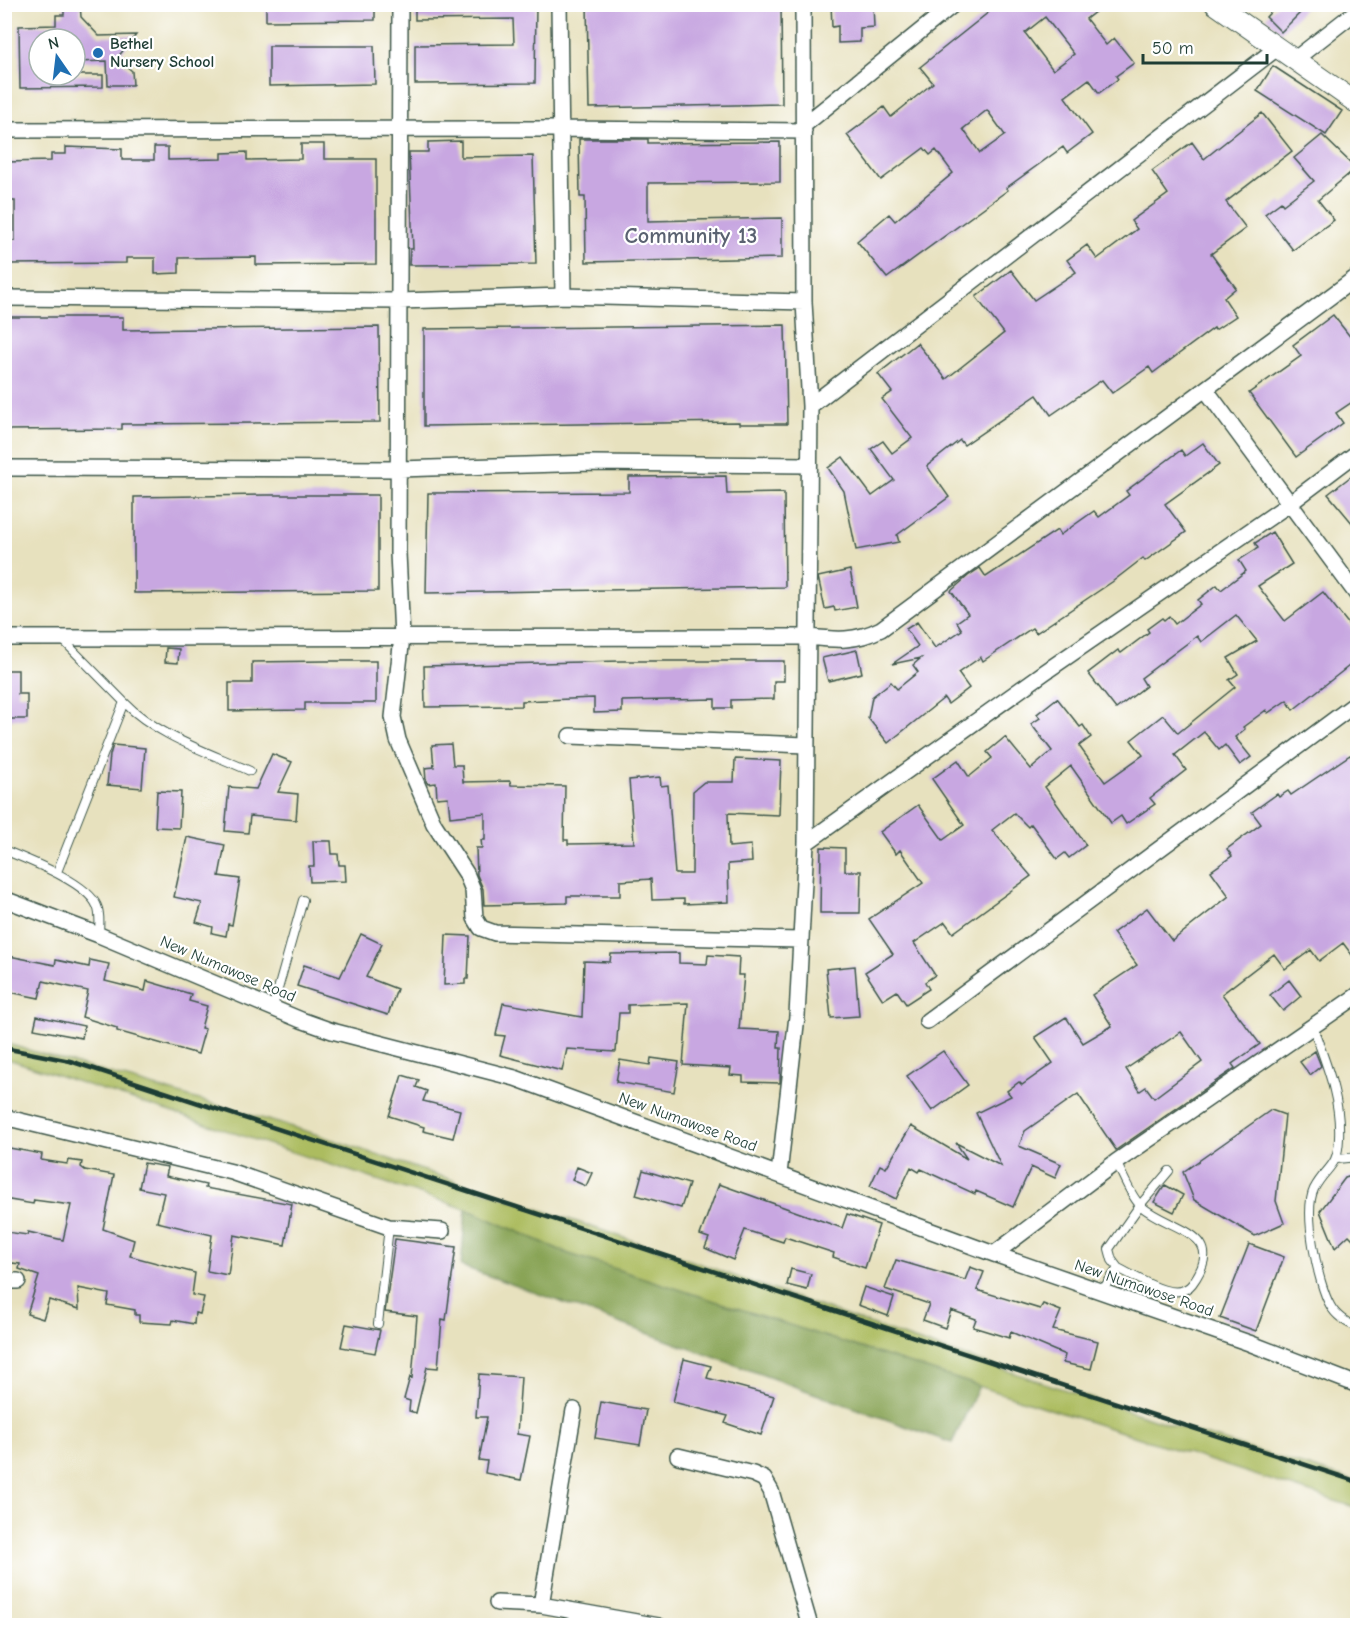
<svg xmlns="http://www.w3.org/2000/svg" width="1362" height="1630" font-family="'Comic Neue',sans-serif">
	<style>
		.green { fill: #acbc5f; stroke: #667c4a; stroke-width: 1.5 }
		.forest { fill: #89a456; stroke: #547045; stroke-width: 1.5 }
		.building { fill: #c8a7e1; fill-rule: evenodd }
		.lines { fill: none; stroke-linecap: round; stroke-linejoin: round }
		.service-casing { stroke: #3d5649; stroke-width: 10 }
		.minor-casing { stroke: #3d5649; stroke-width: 18 }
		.tertiary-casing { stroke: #3d5649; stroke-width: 22 }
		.service { stroke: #fff; stroke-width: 8 }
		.minor { stroke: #fff; stroke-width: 15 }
		.tertiary { stroke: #fff; stroke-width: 20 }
		.rail { stroke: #1f3d34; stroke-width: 4.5 }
		.poi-dot { fill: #1f6fb2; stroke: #fff; stroke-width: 2 }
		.labels { text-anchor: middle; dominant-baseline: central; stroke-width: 4.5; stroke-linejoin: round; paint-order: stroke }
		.poi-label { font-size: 16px; font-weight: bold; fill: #1f3d34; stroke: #fff; text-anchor: start }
		.street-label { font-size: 16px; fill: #1f3d34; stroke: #fff }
		.district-label { font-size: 22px; font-weight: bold; fill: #5a6271; stroke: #fff }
	</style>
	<rect width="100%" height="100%" fill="#fff"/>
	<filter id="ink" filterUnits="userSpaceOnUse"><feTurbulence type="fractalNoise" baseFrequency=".0167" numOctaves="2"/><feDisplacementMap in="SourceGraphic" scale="12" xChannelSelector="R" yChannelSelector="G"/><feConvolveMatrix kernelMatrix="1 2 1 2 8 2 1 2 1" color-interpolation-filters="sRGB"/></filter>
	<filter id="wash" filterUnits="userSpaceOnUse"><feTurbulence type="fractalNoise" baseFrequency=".008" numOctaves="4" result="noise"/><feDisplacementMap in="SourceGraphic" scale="24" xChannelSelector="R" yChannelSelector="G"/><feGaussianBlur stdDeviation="1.35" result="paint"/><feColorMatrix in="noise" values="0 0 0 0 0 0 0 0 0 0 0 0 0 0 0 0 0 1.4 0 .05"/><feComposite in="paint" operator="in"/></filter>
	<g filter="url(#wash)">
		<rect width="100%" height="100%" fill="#e7e1be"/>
		<path class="green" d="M4,1043L309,1132L675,1255L911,1339L1175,1426L1357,1482V1508L569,1254L466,1209L5,1058Z"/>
		<path class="forest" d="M466,1209L569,1254L979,1386L952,1443L461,1266Z"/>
		<g id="blocks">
			<path class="building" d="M64,4H80L81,17L99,36L136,35L117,58L132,71L133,85H108L107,61L75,62V39H39V75H103V87L20,88L19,26L56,25V15H64Z
				M266,4H375V20L266,21Z
				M415,4H536L535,83L415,84V45L514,44L513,19L415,20Z
				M587,4H781L782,104L589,108Z
				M831,4H873L874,27L860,28V42L838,43V26L832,27Z
				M999,4H1105L1086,19L1106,45L1114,38L1134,63L1116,76L1118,79L1099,93L1089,79L1065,97L1092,134L1067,153L1063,147L1006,188L1008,190L887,278L857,241L889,214L895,221L953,173L936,150L930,155L924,148L881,180L847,135L884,107L891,117L933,83L920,67ZM1045,17L1074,54L1053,70L1025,33ZM987,110L1005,135L980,153L963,129Z
				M1278,4H1309L1281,32L1266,17Z
				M269,46H374L375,84L269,86Z
				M1273,66L1342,111L1326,135L1257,91Z
				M1262,113L1292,151L1226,202L1246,228L1211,254L1236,288L1224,298L1236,316L1215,330L1214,328L1153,373L1149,367L1112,393L1102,380L1051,415L1037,395L964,445L960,440L927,466L949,497L897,535L899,542L856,550L844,491L828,468L843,457L872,496L894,480L871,449L883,441L892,453L912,438L882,399L892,392L878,374L917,343L946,379L1004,333L976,297L1011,270L1034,300L1076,272L1067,260L1087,245L1097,259L1137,229L1131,221L1168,194L1152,171L1192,142L1204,159Z
				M1322,135L1356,168L1318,200L1334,220L1293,250L1265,214L1281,202L1283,205L1314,181L1294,158Z
				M579,139H648V143L780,142V182L648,183V221L782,218V258L586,262L585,197H580Z
				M461,141V157L533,156L536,264L409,265L410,249H413L409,152H428V142Z
				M301,144H324V159H376V264L256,265V257L179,258V273L155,274V258H126V263L6,264V241H15V201H5V162L51,161V154H66V147L122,149V160H154V147H168V160L222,159V153L247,152V160L301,159Z
				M1333,315L1352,339L1358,335V398L1336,413L1343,423L1296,457L1249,393L1301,356L1293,345Z
				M4,317H123V330L379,327L380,422L122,424V429L4,430Z
				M785,325L787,424H739V422L424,426V329Z
				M1203,443L1219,465L1165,504L1186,532L1145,561L1143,558L1112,582L1036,633L1032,628L983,661L981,657L958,673L969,688L948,704L944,698L888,743L868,718L872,697L891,682L897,689L918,672L913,665L921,658L892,664L918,646L906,629L917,622L935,648L962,630L957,622L968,614L951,591L968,576L980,568L986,577L1057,530L1060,535L1094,511L1099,517L1129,495L1126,491L1181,450L1185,456Z
				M1358,471V530L1328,494Z
				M726,476L727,494L784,493L785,587L426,593L428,493L629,492V477Z
				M266,495H378V591L134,593V497Z
				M1272,532L1292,564L1258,586L1285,621L1323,592L1358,636V659L1293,710L1287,700L1268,713L1266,710L1243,727L1245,729L1235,737L1251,757L1240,765L1225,745L1219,750L1204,732L1175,755L1186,770L1150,798L1155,804L1126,824L1121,816L1111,823L1071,766L1045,787L1086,845L1069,858L1065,853L1057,859L1031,824L1028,827L1014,813L992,830L1031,876L953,933L945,922L914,943L935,975L925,982L929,989L906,1004L897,991L883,1000L865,972L893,954L869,919L923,883L900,850L896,854L880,832L918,805L943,840L964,825L932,779L958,760L969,777L992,758L987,752L1005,737L1031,769L1052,751L1031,724L1040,718L1037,714L1057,698L1080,727L1083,725L1091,737L1079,746L1105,782L1143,755L1131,740L1163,715L1178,733L1235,687L1229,680L1238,674L1228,658L1257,641L1236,615L1201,642L1197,636L1141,678L1146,686L1116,709L1088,673L1118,650L1121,653L1149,632L1147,629L1162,618L1164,620L1169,616L1175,624L1201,604L1198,600L1217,585L1221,590L1246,571L1239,560L1258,548L1255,543Z
				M850,570L857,607L835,611L834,607L825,609L818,577Z
				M166,648L179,649L178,663L165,662Z
				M857,650L862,673L828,681L822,658Z
				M325,661H376V703H305V710L229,711V683H252V662Z
				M621,661H784V681H774V699L731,700V708H715V699L622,701V712L594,713V698L522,701V706L425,707L424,666Z
				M4,670H18V694H27V719H4Z
				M451,744L453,765H462L463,782L510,781L511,785L565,786L564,840H568V844L634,843L629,780L660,777L661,786L668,785L675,874H692L693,791L704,782H734L735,759L781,761L779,815L728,813L729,847L751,845L752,862L728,864L729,902L684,904V899L652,900L651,879L620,881V896H567V903L484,905L483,889L477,875L476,848H482L481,840H485V813L450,817L448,797L437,798L436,783L428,784L426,781L425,768L434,767L432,745Z
				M113,745L145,748L142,788L107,785L110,755Z
				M272,754L292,762L278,792L298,794L296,820L250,816L248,833L225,831L229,787L256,789Z
				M1350,755L1358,765V963L1343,943L1319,961L1311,950L1285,969L1274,954L1222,994L1260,1044L1232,1064L1235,1068L1116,1150L1078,1094L1025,1131L1019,1146L1061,1164L1055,1178L1031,1167L1013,1207L976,1191L975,1194L921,1169L919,1172L911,1167L896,1199L870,1186L880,1165L886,1168L911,1126L967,1159L956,1143L1001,1166L976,1113L1011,1096L1007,1091L1019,1082L1022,1085L1053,1063L1035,1037L1066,1017L1083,1043L1112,1026L1092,995L1137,965L1113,933L1147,908L1172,941L1229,896L1211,871L1232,856L1227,849L1261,824L1252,812L1277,794L1279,797L1288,791L1291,795ZM1181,1032L1202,1062L1154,1098L1146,1087L1140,1091L1126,1069Z
				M157,791L181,792L179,828L155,827Z
				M187,837L225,845L219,876L240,879L232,925L228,924L226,936L212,933L213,927L196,922L202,903L174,897Z
				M313,841H331L332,854H338L339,865H345L346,881L310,882L309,866H314Z
				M821,847L845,848V871H861L860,913H820Z
				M361,934L382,944L366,977L397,989L388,1015L297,986L304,965L340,977Z
				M446,935L470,936L468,979H465V984L444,985Z
				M679,953V963L707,964L708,955L739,957L738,975H744L739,1029L779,1031L778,1048H781L780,1083L743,1082V1076L730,1075L731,1068L683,1065L688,1003L628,1005V1013H619L616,1052L567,1049L562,1071L500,1055L505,1036L496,1035L503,1003L582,1017L584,961L610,962L611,954Z
				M4,955L55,965L56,960L89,967L90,960L109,964L105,981L145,991L147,981L191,994L189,1001L207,1006L201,1028L205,1029L198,1054L117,1031V1028L82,1017L88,991L43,981L39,998L4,991Z
				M855,966L859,1016L831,1018L826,969Z
				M1289,980L1301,996L1283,1011L1270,995Z
				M37,1016L84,1026L82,1038L34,1029Z
				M943,1051L968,1085L932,1111L907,1076Z
				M1315,1051L1321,1066L1310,1075L1300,1062Z
				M651,1058L679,1062L674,1092L616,1082L620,1060L650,1065Z
				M402,1075L419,1080L416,1087L427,1091L423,1101L460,1110L453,1138L423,1131L424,1127L389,1116Z
				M1271,1110L1285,1115L1276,1201L1284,1223L1255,1236L1194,1200L1183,1172Z
				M4,1147L42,1154L41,1160L67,1164L68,1160L82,1162L81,1167L85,1170L114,1175L103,1229L134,1240L130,1256L195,1273L192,1295L204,1297L200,1314L195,1313L194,1324L173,1320L172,1324L139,1322V1315H135V1310L107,1305L109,1294L78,1288L79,1309L49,1300L43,1319L27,1314L39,1276L19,1269L20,1264L4,1262L7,1232L27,1235L28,1232L63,1240L71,1205L34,1200L33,1204L4,1199Z
				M144,1163L168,1167L166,1176L206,1185L205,1188L292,1204L285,1245L234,1235L228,1275L207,1271L212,1235L157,1222L164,1193L139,1188Z
				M577,1167L592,1173L586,1186L572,1180Z
				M643,1170L689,1184L681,1208L636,1195Z
				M1358,1174V1244L1349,1235L1335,1248L1320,1211L1345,1178Z
				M719,1184L842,1228L847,1214L879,1225L865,1268L833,1257L834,1253L785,1237L783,1242L745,1230L733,1260L705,1248L709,1238L700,1235Z
				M1165,1185L1183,1195L1174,1212L1154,1202Z
				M395,1239L456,1247L446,1320L442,1319L438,1368L427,1367L416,1413L409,1411L410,1401L404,1399L410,1377L412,1378L417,1316L385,1312Z
				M1249,1244L1284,1257L1256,1331L1220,1318Z
				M896,1260L965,1280L970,1267L984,1272L977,1290L1040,1309L1043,1304L1061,1311L1053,1330L1098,1341L1091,1369L1063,1363L1065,1355L1011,1332L1009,1338L973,1327L976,1319L951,1310L945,1328L923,1320L929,1304L885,1289Z
				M791,1269L811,1274L807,1290L787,1285Z
				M864,1287L894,1297L888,1316L858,1305Z
				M346,1324L380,1330L375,1353L341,1347Z
				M684,1359L711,1366L707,1378L774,1396L761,1435L725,1423L728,1416L673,1402Z
				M479,1374L521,1377L517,1434L530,1436L521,1480L485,1473L487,1461L479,1460L487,1417H476Z
				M601,1402L646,1410L640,1445L595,1438Z"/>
		</g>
	</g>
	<g filter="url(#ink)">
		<use href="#blocks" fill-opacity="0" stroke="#3d5649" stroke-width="1.5"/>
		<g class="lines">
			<defs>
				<path id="service" d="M124,702C157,736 208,752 250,771
					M4,850C28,860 87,882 97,906C101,915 99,925 99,935
					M57,872L124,702L62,639
					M273,1007L303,900
					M1313,1027C1326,1064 1341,1098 1339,1138C1338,1169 1326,1166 1314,1189C1303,1212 1318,1284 1330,1305C1335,1315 1347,1324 1358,1327
					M1337,1159L1358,1157
					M1116,1162C1123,1175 1131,1197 1141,1206C1171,1232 1230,1232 1192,1284C1176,1305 1136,1276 1118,1268L1112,1260L1109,1249L1140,1205L1169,1171
					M1101,1292L1118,1268
					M378,1324L389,1227"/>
				<path id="minor" d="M400,4L398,553L402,637L393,717L398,740L434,824L466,873L473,890L475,918L481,928L495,933L800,940
					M559,4L563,296
					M1294,60L1358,10
					M803,126L954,4
					M4,130L559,129L804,131
					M4,298L399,301L563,296L804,302
					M1206,390L1358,596
					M810,406L1277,48
					M4,468L400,469L592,463L808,465
					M4,638L809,637C836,640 855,642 881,629L1358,276
					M570,736L806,745
					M806,843L1045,672L1289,504L1358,452
					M4,899L99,935L301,1020L332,1031L515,1078L994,1254L1249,1343L1358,1385
					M927,1021L1358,702
					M4,1117L232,1172L389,1227L442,1231
					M779,1174L797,1016L806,843L810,406L804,302L803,4
					M994,1254L1116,1162L1358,995
					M4,1281H18
					M678,1456L753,1474L764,1479L771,1491L810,1626
					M497,1603L541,1605L659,1626
					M541,1605L574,1410"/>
				<path id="tertiary" d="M1215,4L1358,104"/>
			</defs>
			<use href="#service" class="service-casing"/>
			<use href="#minor" class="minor-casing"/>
			<use href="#tertiary" class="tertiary-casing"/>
			<use href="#service" class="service"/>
			<use href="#minor" class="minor"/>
			<use href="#tertiary" class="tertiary"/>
			<path class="rail" d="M4,1048L70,1061L1358,1482"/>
		</g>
	</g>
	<circle class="poi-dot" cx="98" cy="53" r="6"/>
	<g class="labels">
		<g class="poi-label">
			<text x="110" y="44">Bethel<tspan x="110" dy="18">Nursery School</tspan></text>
		</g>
		<g class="street-label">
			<text transform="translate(228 969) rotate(23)">New Numawose Road</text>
			<text transform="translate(688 1122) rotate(20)">New Numawose Road</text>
			<text transform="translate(1144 1288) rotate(19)">New Numawose Road</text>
		</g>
		<g class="district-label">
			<text x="691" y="236">Community 13</text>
		</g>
	</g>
	<rect width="1362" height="1630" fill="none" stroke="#fff" stroke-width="24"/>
	<g transform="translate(57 57) rotate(346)"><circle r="28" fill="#ffffff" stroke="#a5b1ae" stroke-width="1.5"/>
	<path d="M0-4.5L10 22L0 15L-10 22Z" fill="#1f6fb2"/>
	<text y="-9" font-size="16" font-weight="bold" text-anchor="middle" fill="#1f3d34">N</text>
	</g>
	<path d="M1143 54v9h124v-9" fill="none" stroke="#1f3d34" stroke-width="3"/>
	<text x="1152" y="54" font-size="18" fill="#1f3d34" stroke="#ffffff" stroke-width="4.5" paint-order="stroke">50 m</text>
</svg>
